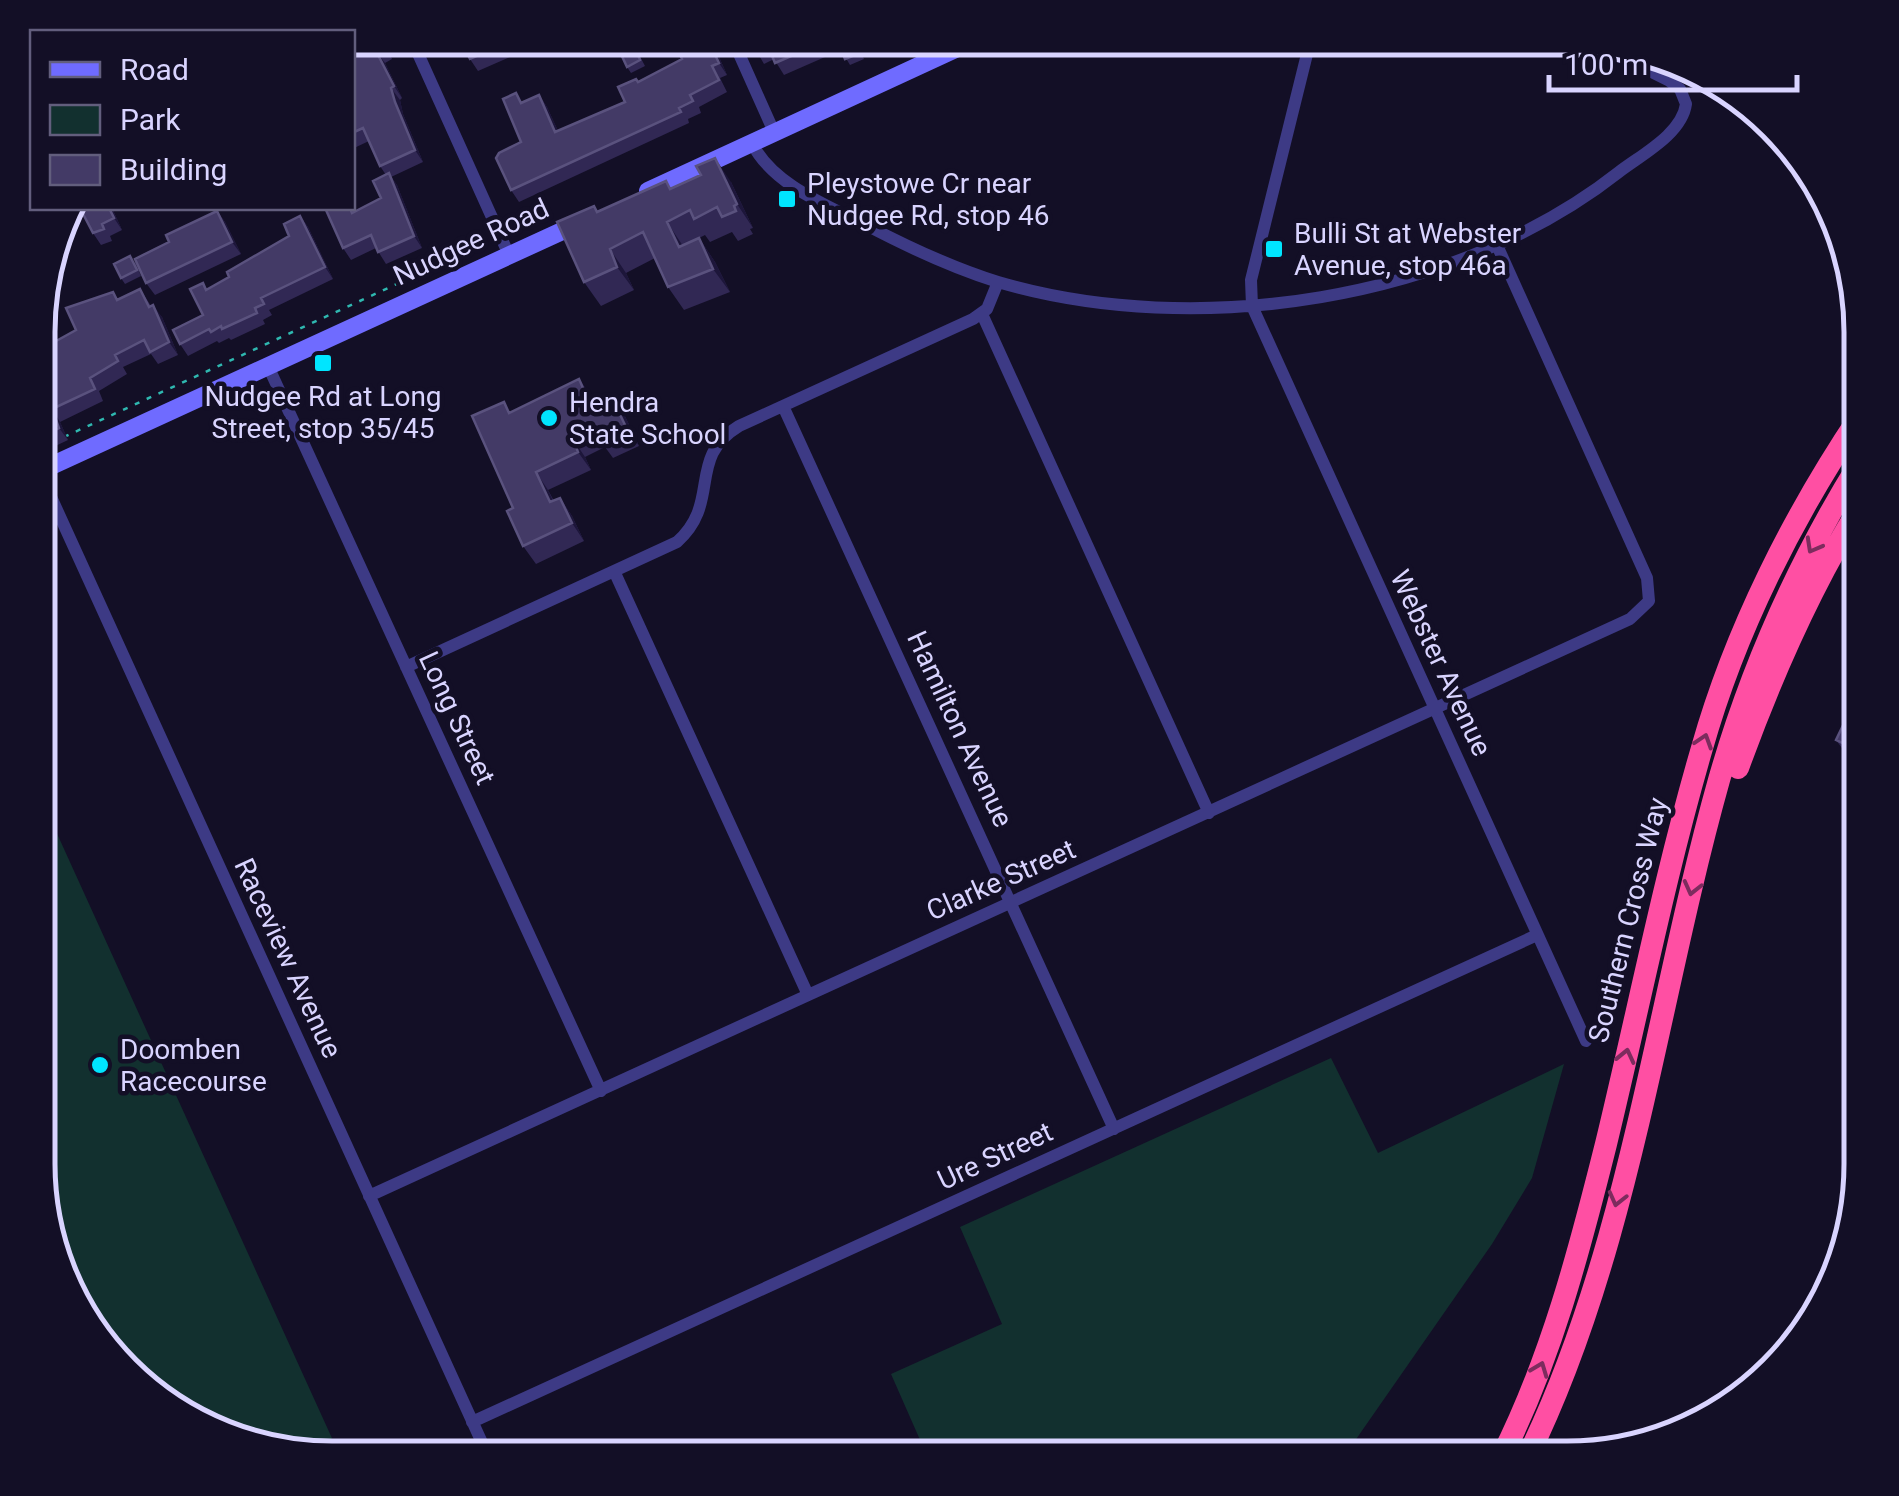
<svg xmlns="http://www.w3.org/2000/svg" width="1899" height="1496" font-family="Roboto,sans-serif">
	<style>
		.green { fill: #12302f }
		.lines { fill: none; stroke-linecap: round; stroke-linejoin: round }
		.path { stroke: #2fb8b0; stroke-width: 2.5; stroke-dasharray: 5 8; stroke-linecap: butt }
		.street { stroke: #3d3a85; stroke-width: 12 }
		.secondary { stroke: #6f6bff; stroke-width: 18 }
		.highway { stroke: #ff4fa3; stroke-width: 22 }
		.wall { fill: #312854 }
		.shaded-wall { fill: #1d163a }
		.building { fill: #433a66; stroke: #5a527e; stroke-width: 2.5 }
		.oneway { stroke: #7d2c5e }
		.poi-dot { fill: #00e5ff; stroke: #130f26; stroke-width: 4 }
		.labels { text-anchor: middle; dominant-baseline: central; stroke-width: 9; stroke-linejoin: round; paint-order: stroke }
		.poi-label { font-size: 28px; fill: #d9d4ff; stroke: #130f26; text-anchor: start }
		.street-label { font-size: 28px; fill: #d9d4ff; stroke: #130f26 }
		.rim { fill: none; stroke: #d9d4ff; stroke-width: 5 }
	</style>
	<rect width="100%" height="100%" fill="#130f26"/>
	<path class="green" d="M39,794L341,1458H313L219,1436L137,1385L68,1294L38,1184Z
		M1331,1058L1378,1153L1564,1064L1532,1178L1492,1244L1343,1458H928L891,1374L1002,1324L960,1227Z"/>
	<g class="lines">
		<path class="path" d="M64,437L486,243"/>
		<path class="street" d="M411,38L509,255
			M732,38L774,132
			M1311,38L1251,280L1252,306L1586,1041
			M1312,44L1347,38
			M752,143C772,184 826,205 866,225C908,247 953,268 998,282C1196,340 1455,301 1619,172C1641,155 1682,134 1686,104L1680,89L1668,80L1583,38
			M982,314L1209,813
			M268,366L601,1091
			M783,406L1114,1129
			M40,480L52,499L489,1458
			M615,573L808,995
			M406,667L677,542C722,502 686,458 739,426L973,319L987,309L998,282
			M369,1196L1630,619L1649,601L1647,578L1496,243
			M472,1422L1537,935"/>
		<path class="secondary" d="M648,191L979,38
			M40,471L584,221"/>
		<path class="highway" d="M1738,768C1771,677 1809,589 1861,506
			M1501,1458C1551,1359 1579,1252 1606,1144C1638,1012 1664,878 1702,748C1735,631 1793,516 1861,415
			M1527,1458C1630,1248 1656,1004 1719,780C1751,668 1800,559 1861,461"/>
	</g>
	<path class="wall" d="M352,38H380L386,45L392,59L385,63L402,98L400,100L403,114L423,162L391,177L397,185L422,248L386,264L376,248L351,260L343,248L332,208H352L355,212L381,198L386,175L380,166L369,141L352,149Z
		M500,38L510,57L478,71L470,59Z
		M749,38H845L847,42L854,38L864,59L850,65L841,50L784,75L774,59L764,64Z
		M712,41L727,75L720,78L727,92L699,107L701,113L688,119L689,123L519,202L511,190L521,142L523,102L539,95L547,107L558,131L625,102L638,82L682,59Z
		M635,47L645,66L631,73L627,67Z
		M666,181L671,189L731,182L753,228L750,229L753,234L738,241L732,232L710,242L705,235L693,241L699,238L715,262L730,292L684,310L668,287L655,258L626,273L634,290L601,306L584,282L594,206L598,212Z
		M69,208H112L122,230L110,236L112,241L101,245L93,233L81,208L67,215Z
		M217,211L225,222L241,254L155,295L146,283L169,242Z
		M300,216L308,227L333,279L269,310L272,315L263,320L265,324L231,340L229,338L219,343L217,341L188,356L180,344L203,315V283L208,290L289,236Z
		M135,262L141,276L125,284L121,278Z
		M44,281L49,292L40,296V293Z
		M140,289L151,306L162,317L178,355L158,364L151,354L123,367L127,374L99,391L103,401L60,422L68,440L47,450L40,447V350L76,330L118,299Z
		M592,396L595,404L611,396L624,414L639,446L613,458L605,447L585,457L591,470L548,490L554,501L560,498L572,516L584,541L536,564L523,546L512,412Z
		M1861,668V767L1853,763L1836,740L1859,693L1853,685Z"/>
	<path class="shaded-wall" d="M707,38L712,41L727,75L719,63Z
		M376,51L385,63L402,98L394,86Z
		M391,88L400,100L403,114L423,162L415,150L395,102Z
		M539,95L547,107L564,144L555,132Z
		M715,158L731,182L753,228L737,204Z
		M389,173L397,185L422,248L414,236Z
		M109,208H112L122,230L114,218Z
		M217,211L225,222L241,254L232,242Z
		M300,216L308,227L333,279L325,267Z
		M667,222L683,246L679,247Z
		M699,238L715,262L730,292L713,269Z
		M610,249L626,273L634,290L617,267Z
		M153,305L162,317L178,355L169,342Z
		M579,379L592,396L603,424L591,406Z
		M611,396L624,414L639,446L627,429Z
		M52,409L60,422L68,440L59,428Z
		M573,439L585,457L591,470L578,452Z
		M536,472L548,490L562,520L550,502Z
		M560,498L572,516L584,541L572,523Z"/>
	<path class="building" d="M352,38H379L384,47L376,51L394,86L391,88L395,102L415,150L380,166L363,128L352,133Z
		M459,38H498L502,45L470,59Z
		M686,38H707L719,63L712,66L719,80L690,95L693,101L679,108L681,112L511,190L496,158L499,153L521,142L503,99L516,93L521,103L539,95L555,132L625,102L618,87L636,79L638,82L682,59L674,43Z
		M749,38H833L775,63L768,46L756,52Z
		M854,38L860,53L845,59L840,46Z
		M635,47L640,60L627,67L621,54Z
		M715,158L737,204L734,206L736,211L722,217L717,207L694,219L690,210L667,222L679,247L699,238L713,269L668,287L643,232L610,249L617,267L584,282L557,222L594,206L597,212L666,181L670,189L701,175L696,166Z
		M389,173L414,236L378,252L371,235L343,248L326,210L332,208H350L352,213L381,198L373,181Z
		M80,208H109L114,218L102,224L104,229L93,233Z
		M217,211L232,242L146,283L135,259L169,242L166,235Z
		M300,216L325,267L261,298L264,304L255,308L257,313L222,329L221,326L211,332L209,329L180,344L173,330L203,315L190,289L203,283L206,290L229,277L227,272L289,236L284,224Z
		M130,256L137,270L121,278L114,264Z
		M140,289L149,307L153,305L169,342L150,352L144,340L115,355L118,361L90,378L95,389L52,409L59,428L40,437V350L76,330L66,308L113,292L117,300Z
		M579,379L591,406L611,396L627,429L601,440L595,428L573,439L578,452L536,472L550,502L560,498L572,523L523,546L507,511L513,508L472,416L504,402L509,413Z
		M1861,668V752L1836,740L1861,688L1853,685Z"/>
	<defs><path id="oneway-chevron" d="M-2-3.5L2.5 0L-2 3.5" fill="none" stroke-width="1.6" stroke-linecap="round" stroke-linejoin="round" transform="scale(2.5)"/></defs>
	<g class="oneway">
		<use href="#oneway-chevron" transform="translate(1813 546) rotate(119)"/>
		<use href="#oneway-chevron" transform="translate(1704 741) rotate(-72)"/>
		<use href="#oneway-chevron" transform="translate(1692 888) rotate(104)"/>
		<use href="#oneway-chevron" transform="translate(1626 1056) rotate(-77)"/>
		<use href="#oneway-chevron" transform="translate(1617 1199) rotate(104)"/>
		<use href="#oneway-chevron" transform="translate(1540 1369) rotate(-69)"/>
	</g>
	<g class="poi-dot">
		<rect x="777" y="189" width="20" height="20" rx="5"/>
		<rect x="1264" y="239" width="20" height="20" rx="5"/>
		<rect x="313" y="353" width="20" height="20" rx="5"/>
		<circle cx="549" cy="418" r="10"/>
		<circle cx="100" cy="1065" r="10"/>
	</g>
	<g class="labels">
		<g class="poi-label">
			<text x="807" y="183">Pleystowe Cr near<tspan x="807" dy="32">Nudgee Rd, stop 46</tspan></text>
			<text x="1294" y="233">Bulli St at Webster<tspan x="1294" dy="32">Avenue, stop 46a</tspan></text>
			<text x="323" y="396" text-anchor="middle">Nudgee Rd at Long<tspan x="323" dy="32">Street, stop 35/45</tspan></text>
			<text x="569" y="402">Hendra<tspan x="569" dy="32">State School</tspan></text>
			<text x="120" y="1049">Doomben<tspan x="120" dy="32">Racecourse</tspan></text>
		</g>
		<g class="street-label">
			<text transform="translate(471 242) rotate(-25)">Nudgee Road</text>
			<text transform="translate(1441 663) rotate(65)">Webster Avenue</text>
			<text transform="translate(457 718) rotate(65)">Long Street</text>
			<text transform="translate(960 729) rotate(65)">Hamilton Avenue</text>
			<text transform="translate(1001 880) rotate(-24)">Clarke Street</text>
			<text transform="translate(1628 920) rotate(-76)">Southern Cross Way</text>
			<text transform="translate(288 958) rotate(65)">Raceview Avenue</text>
			<text transform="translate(995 1156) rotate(-25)">Ure Street</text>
		</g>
	</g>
	<path d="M0 0H1899V1496H0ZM332 55H1567A277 277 0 0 1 1844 332V1164A277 277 0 0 1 1567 1441H332A277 277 0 0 1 55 1164V332A277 277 0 0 1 332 55Z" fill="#130f26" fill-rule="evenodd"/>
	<path class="rim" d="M332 55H1567A277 277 0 0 1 1844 332V1164A277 277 0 0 1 1567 1441H332A277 277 0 0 1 55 1164V332A277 277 0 0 1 332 55Z"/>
	<rect x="30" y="30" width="325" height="180" fill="#130f26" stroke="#625e7d" stroke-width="2.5"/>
	<rect x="50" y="62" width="50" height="15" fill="#6f6bff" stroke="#625e7d" stroke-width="2.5"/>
	<text x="120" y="80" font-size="30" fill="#d9d4ff">Road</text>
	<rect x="50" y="105" width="50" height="30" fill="#12302f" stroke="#625e7d" stroke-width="2.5"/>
	<text x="120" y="130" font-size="30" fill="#d9d4ff">Park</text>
	<rect x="50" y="155" width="50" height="30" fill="#433a66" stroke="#625e7d" stroke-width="2.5"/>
	<text x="120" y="180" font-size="30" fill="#d9d4ff">Building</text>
	<path d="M1549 75v15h248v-15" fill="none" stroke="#d9d4ff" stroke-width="5"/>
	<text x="1564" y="75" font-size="30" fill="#d9d4ff" stroke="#130f26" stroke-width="8" paint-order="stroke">100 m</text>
</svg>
